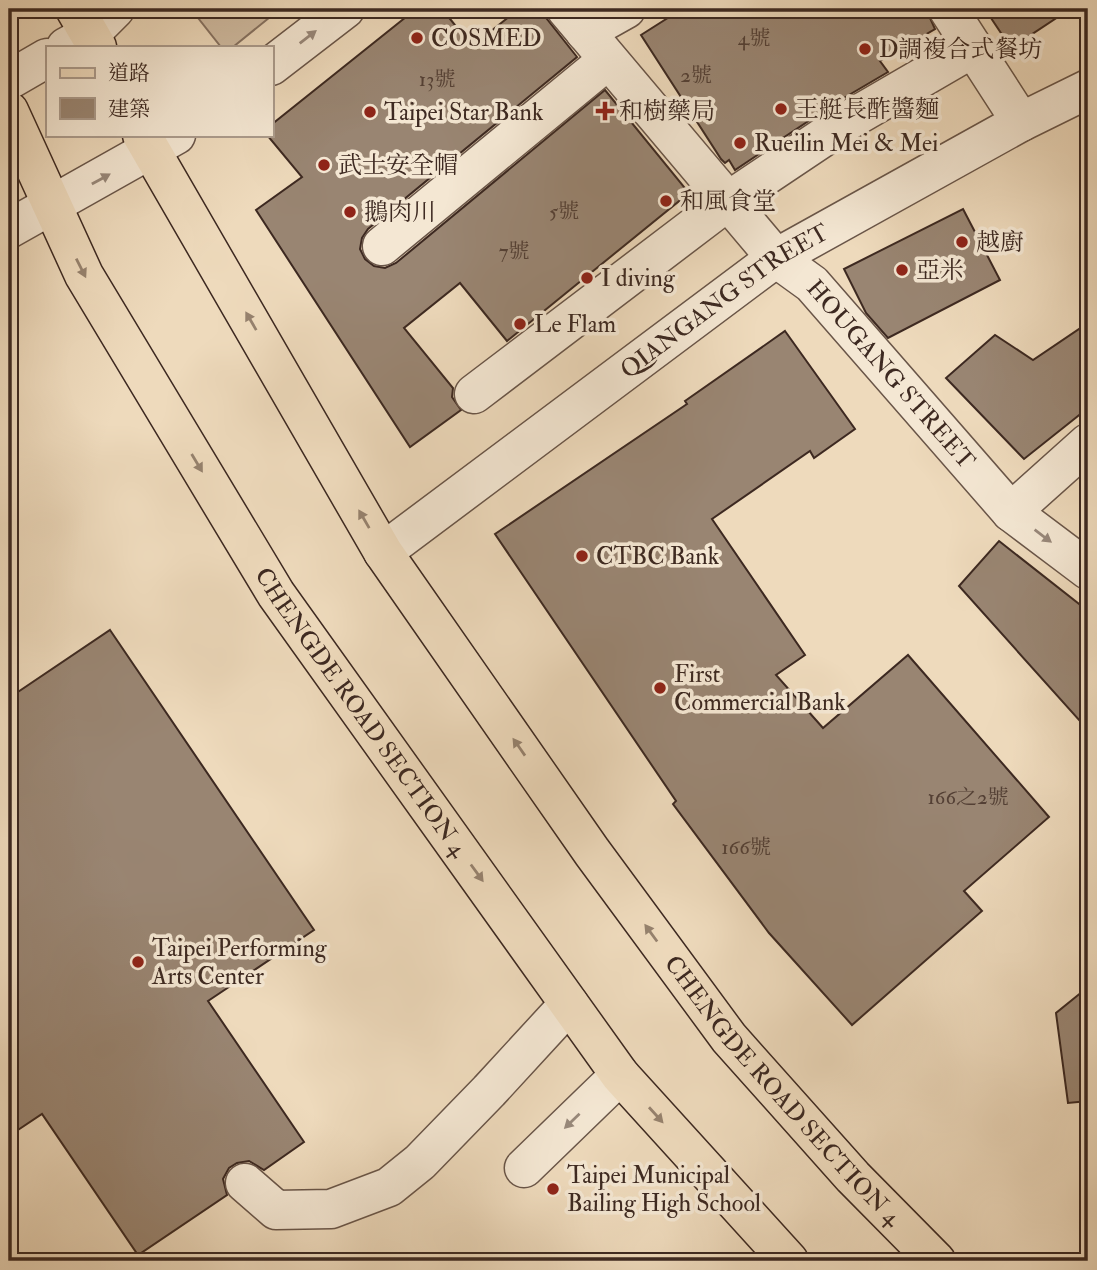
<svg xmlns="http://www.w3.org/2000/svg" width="1097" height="1270" font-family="'IM FELL Double Pica','Noto Serif TC',serif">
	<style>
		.green { fill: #d0bca2; stroke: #867262; stroke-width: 2 }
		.building { fill: #998572; stroke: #3d2921; stroke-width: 2 }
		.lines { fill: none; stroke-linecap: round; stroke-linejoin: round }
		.minor-casing { stroke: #695548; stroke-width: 41 }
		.major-casing { stroke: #3d2921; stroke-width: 41 }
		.minor { stroke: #f4e7d3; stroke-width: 38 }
		.major { stroke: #eedabc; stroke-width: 38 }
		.oneway { fill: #98887a }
		.oneway2 { fill: #96826e }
		.poi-dot { fill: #8f2418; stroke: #f4e7d3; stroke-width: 2.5 }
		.labels { text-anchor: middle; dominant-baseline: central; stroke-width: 7; stroke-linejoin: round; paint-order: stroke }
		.number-label { font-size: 21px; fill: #544035 }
		.poi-label { font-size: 24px; fill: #3d2921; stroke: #f4e7d3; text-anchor: start }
		.street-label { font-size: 24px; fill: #3d2921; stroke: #f4e7d3 }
	</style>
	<rect width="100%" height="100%" fill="#eedabc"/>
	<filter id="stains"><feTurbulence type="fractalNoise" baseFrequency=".00286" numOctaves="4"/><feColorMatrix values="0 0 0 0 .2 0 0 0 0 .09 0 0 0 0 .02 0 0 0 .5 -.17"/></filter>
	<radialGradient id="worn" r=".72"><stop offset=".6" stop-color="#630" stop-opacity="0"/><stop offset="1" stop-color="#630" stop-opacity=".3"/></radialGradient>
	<path class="green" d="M191,9H280L233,47H221Z"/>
	<path class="building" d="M416,9H442L472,46L519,9H539L577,57L368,229L362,238L360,249L365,259L374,266L385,268L396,263L605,90L689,193L507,341L460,283L404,328L453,388L452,397L461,410L410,447L256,210L302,177L267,135H271V125Z
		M682,9H926L935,29L880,61L888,72L837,102L735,170L729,160L725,163L721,159L641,35Z
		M985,9H1070L1011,48Z
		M963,209L1000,280L888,338L866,313L844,269Z
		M1088,323V408L1024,459L946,378L995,335L1033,360Z
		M785,331L855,429L814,458L810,451L712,519L805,655L776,675L823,728L908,655L1049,817L964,891L982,911L852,1025L769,933L673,804L676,801L495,534L687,404L685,401Z
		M999,541L1088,611V730L959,586Z
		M110,630L314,930L208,1001L304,1142L264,1170L249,1161L237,1163L229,1168L223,1179L227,1195L138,1255L42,1114L9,1136V698Z
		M1088,987V1101L1068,1103L1056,1013Z"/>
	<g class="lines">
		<defs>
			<g id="minor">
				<path id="s1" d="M566,9L776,258L812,284L1011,512L1088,570"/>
				<path d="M948,9L1021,122"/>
				<path d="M585,32L626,9"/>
				<path d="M66,47L90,34L115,9"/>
				<path d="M271,66L345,9"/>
				<path d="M9,80L47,58"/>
				<path d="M9,229L176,135"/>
				<path d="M382,246L608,60"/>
				<path d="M474,394L728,201L849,120L973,48"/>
				<path d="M1011,512L1088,443"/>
				<path id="s2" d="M383,552L776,258L1021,122L1088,89"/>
				<path d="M524,1168L620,1075"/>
				<path d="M245,1183L276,1210L331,1209L389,1187L420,1162L489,1091L569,1004"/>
			</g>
			<g id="major">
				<path d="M75,9L97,47"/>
				<path id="s3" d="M9,111L84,275L276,594L620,1075L789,1261"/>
				<path id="s4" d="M142,135L383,552L592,852L729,1038L853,1177L936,1261"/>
			</g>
		</defs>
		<use href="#minor" class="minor-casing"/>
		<use href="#major" class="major-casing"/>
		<use href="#minor" class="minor"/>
		<use href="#major" class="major"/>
	</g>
	<defs><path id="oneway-solid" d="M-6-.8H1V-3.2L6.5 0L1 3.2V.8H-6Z" transform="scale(1.75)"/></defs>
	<g class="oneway">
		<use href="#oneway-solid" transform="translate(308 37) rotate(-38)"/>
		<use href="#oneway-solid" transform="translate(101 179) rotate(-29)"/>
		<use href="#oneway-solid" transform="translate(1043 536) rotate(37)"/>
		<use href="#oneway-solid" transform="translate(572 1121) rotate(136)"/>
	</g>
	<g class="oneway2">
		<use href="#oneway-solid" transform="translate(81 268) rotate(63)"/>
		<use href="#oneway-solid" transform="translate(251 321) rotate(-120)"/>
		<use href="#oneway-solid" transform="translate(197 463) rotate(59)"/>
		<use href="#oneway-solid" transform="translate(364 519) rotate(-120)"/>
		<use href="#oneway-solid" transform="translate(519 747) rotate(-125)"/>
		<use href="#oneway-solid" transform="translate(477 873) rotate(54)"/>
		<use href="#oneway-solid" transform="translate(651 933) rotate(-126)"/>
		<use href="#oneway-solid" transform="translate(656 1115) rotate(48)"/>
	</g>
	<g class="poi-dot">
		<circle cx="417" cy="38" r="7"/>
		<circle cx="865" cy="49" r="7"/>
		<circle cx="781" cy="109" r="7"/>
		<path d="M601.5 100.5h7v7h7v7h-7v7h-7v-7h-7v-7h7z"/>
		<circle cx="370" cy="112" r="7"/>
		<circle cx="740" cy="143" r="7"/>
		<circle cx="324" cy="165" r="7"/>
		<circle cx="666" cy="201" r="7"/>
		<circle cx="350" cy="212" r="7"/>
		<circle cx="962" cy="242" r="7"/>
		<circle cx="902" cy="270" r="7"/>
		<circle cx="587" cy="278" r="7"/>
		<circle cx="520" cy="324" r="7"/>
		<circle cx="582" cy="556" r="7"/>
		<circle cx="660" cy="688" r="7"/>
		<circle cx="138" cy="962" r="7"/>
		<circle cx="553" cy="1189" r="7"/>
	</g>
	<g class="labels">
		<g class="number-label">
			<text x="754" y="38">4號</text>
			<text x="696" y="75">2號</text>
			<text x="437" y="79">13號</text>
			<text x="564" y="211">5號</text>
			<text x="514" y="251">7號</text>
			<text x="968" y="797">166之2號</text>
			<text x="746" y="847">166號</text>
		</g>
		<g class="poi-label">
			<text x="431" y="38">COSMED</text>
			<text x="879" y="49">D調複合式餐坊</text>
			<text x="795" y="109">王艇長酢醬麵</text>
			<text x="619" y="111">和樹藥局</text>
			<text x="384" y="112">Taipei Star Bank</text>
			<text x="754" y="143">Rueilin Mei &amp; Mei</text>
			<text x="338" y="165">武士安全帽</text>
			<text x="680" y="201">和風食堂</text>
			<text x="364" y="212">鵝肉川</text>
			<text x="976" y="242">越廚</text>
			<text x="916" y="270">亞米</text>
			<text x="601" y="278">I diving</text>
			<text x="534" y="324">Le Flam</text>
			<text x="596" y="556">CTBC Bank</text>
			<text x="674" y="674">First<tspan x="674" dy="28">Commercial Bank</tspan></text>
			<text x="152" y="948">Taipei Performing<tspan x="152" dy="28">Arts Center</tspan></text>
			<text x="567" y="1175">Taipei Municipal<tspan x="567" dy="28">Bailing High School</tspan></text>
		</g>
		<g class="street-label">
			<text stroke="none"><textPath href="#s2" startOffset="424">QIANGANG STREET</textPath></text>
			<text stroke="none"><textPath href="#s1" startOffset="490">HOUGANG STREET</textPath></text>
			<text stroke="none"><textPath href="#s3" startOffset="698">CHENGDE ROAD SECTION 4</textPath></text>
			<text stroke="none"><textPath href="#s4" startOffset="1153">CHENGDE ROAD SECTION 4</textPath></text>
		</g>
	</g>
	<rect width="1097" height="1270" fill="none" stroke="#eedabc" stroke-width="35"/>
	<rect x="10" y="10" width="1076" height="1249" fill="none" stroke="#3d2921" stroke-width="3.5"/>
	<rect x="18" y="18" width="1062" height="1235" fill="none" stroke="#3d2921" stroke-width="2"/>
	<rect x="46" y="46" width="228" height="91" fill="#f4e7d3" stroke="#ab9b8c" stroke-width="2"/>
	<rect x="60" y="68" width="35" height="10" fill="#eedabc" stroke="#ab9b8c" stroke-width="2"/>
	<text x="108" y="80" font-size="21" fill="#3d2921">道路</text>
	<rect x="60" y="98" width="35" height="21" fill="#998572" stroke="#ab9b8c" stroke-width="2"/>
	<text x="108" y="116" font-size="21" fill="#3d2921">建築</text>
	<rect width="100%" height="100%" filter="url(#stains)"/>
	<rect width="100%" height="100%" fill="url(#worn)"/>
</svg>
